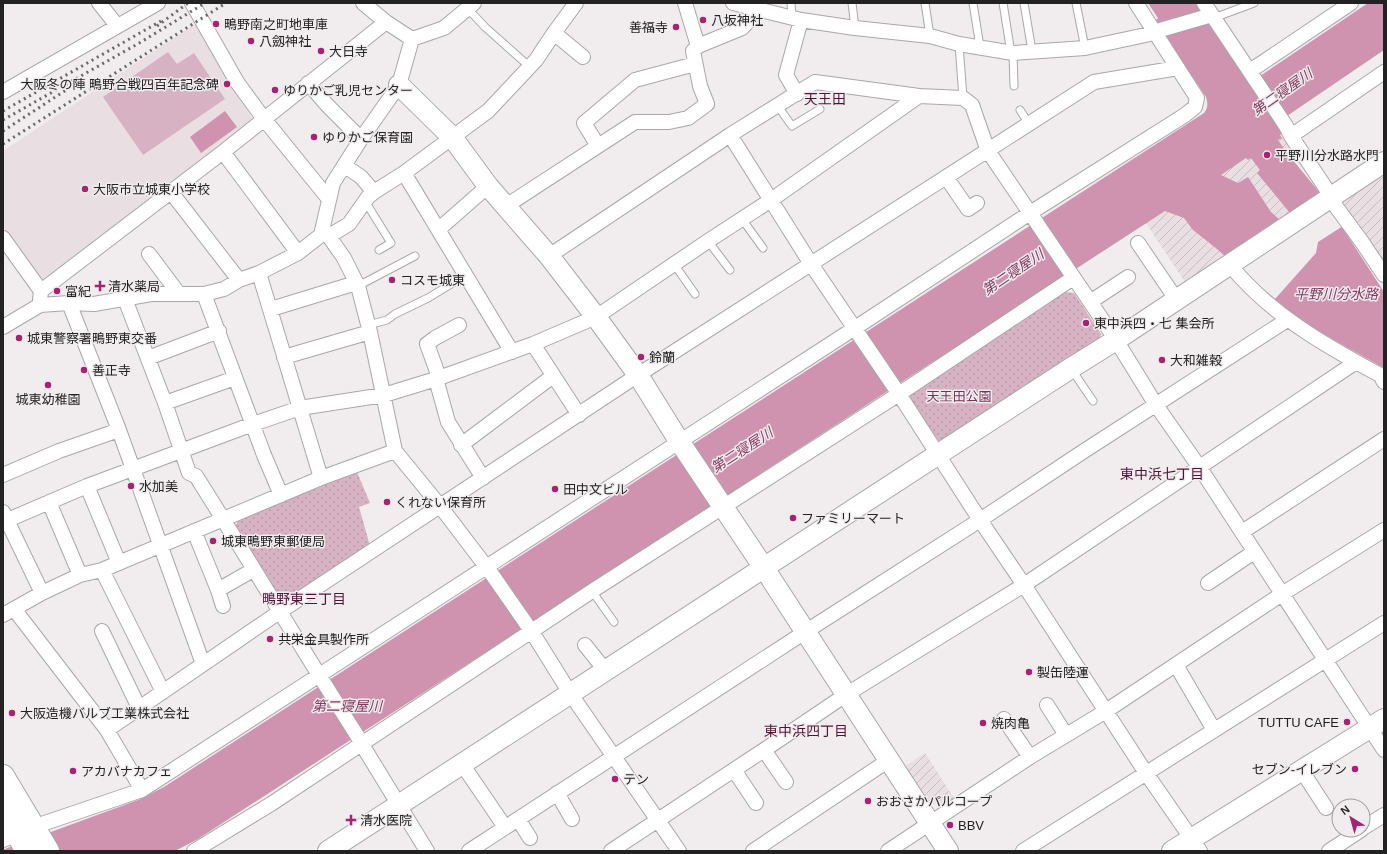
<svg xmlns="http://www.w3.org/2000/svg" width="1387" height="854" font-family="Arial,'Noto Sans JP',sans-serif">
	<style>
		.built { fill: #e9dee2 }
		.industrial { fill: url(#industrial-furrows) }
		.park { fill: url(#park-dots) }
		.garden { fill: #d7b2c3 }
		.water { fill: #cf93af; fill-rule: evenodd }
		.pier { fill: #f1edef }
		.lines { fill: none; stroke-linecap: round; stroke-linejoin: round }
		.lane-casing { stroke: #aaa7a8; stroke-width: 9 }
		.street-casing { stroke: #aaa7a8; stroke-width: 16 }
		.secondary-casing { stroke: #aaa7a8; stroke-width: 22 }
		.primary-casing { stroke: #aaa7a8; stroke-width: 24 }
		.lane { stroke: #fff; stroke-width: 7 }
		.street { stroke: #fff; stroke-width: 14 }
		.secondary { stroke: #fff; stroke-width: 20 }
		.primary { stroke: #fff; stroke-width: 22 }
		.rail { stroke: #6a6869; stroke-width: 3; stroke-dasharray: 2 4; stroke-linecap: butt }
		.poi-dot { fill: #a52371; stroke: #f1edef; stroke-width: 1.5 }
		.labels { text-anchor: middle; dominant-baseline: central; stroke-width: 3; stroke-linejoin: round; paint-order: stroke }
		.poi-label { font-size: 13px; fill: #232222; stroke: #f1edef; text-anchor: start }
		.park-label { font-size: 13px; fill: #783057; stroke: #f1edef }
		.water-label { font-size: 14px; font-style: italic; fill: #833a60; stroke: #f1edef }
		.neighbourhood-label { font-size: 14px; fill: #501236; stroke: #f1edef }
	</style>
	<defs>
		<pattern id="industrial-furrows" width="10" height="10" patternUnits="userSpaceOnUse"><rect width="10" height="10" fill="#e9dee2"/><path d="M-1 1l2-2M0 10L10 0M9 11l2-2" fill="none" stroke="#c8bec2"/></pattern>
		<pattern id="park-dots" width="8" height="8" patternUnits="userSpaceOnUse"><rect width="8" height="8" fill="#d7b2c3"/><path d="M2 2h.1M6 6h.1" fill="none" stroke="#b899a7" stroke-width="1.8" stroke-linecap="round"/></pattern>
	</defs>
	<rect width="100%" height="100%" fill="#f1edef"/>
	<path class="built" d="M198,22L254,122L45,283L3,227V151Z"/>
	<path class="industrial" d="M1286,135L1295,148L1287,153L1283,149L1257,173L1292,216L1187,285L1146,223L1246,158L1251,157L1253,160L1280,143L1278,140Z
		M1384,172V268L1343,207L1346,198Z
		M925,753L954,798L943,805L929,803L905,766Z"/>
	<path class="park" d="M1065,292L1074,293L1101,334L1099,342L945,442L938,440L909,398L911,391Z
		M357,472L370,503L359,507L370,546L287,600L280,598L235,527L238,520Z"/>
	<path class="garden" d="M168,52L177,64L194,53L225,99L143,155L103,97Z"/>
	<path class="water" d="M1148,3H1191L1192,4L1196,3L1248,82L1260,76L1368,3H1384V50L1287,116L1284,133L1280,135L1282,138L1278,140L1287,153L1320,193L1384,292V368L1314,329L1295,316L1275,299L1272,298L1217,249L1193,230L1184,218L1165,211L198,839L175,851H3V850L10,847L138,800L164,787L1204,113C1208,108 1208,104 1206,97L1155,21L1158,18ZM1246,158L1248,160L1251,158L1260,170L1257,173L1289,212L1314,251L1271,212L1248,177L1238,183L1221,175Z
		M225,111L237,127L201,153L190,137Z"/>
	<path class="pier" d="M1321,191L1343,226L1318,242L1316,253L1275,299L1272,298L1242,272L1243,266L1295,231L1305,240L1290,217L1320,197Z"/>
	<g class="lines">
		<defs>
			<path id="lane" d="M791,3L792,18
				M852,3L855,28
				M925,3L930,36
				M973,3L980,47
				M1003,3L1011,53
				M1024,3L1032,51
				M1076,3L1085,48
				M468,9L485,27L530,67
				M1213,15L1219,16L1254,3
				M959,44L963,98
				M1013,53L1014,86
				M777,105L792,126L820,109
				M1020,110L1029,124
				M365,201L391,243L379,250
				M742,219L763,248
				M708,241L730,270
				M674,264L695,294
				M358,286L415,256
				M368,325L387,320L395,314L428,298L466,275
				M1072,370L1093,401
				M592,591L614,622"/>
			<path id="street" d="M99,3L115,23
				M192,3L237,82L264,119L328,198
				M363,3L386,22L412,39
				M685,3L698,46
				M733,3L801,20L855,28L930,36L959,44L1013,53L1085,48L1150,34L1160,30L1212,15
				M1204,3L1286,126L1291,136L1325,187L1337,208L1362,242L1384,275
				M554,33L583,57
				M412,39L444,28L474,3
				M1250,71L1351,3
				M308,83L327,105L361,139
				M3,92L158,3
				M797,94L786,75L801,20
				M730,135L811,264L899,394L980,520L1024,585L1146,773L1200,851
				M1291,136L1384,72
				M598,146L584,123L635,80L695,64
				M223,152L298,253
				M345,166L361,177L374,192
				M404,173L512,352
				M946,177L968,209L977,203
				M171,192L239,280
				M506,206L635,122H669L688,118L707,104L700,86L693,51L698,46L742,28L759,10
				M323,228L344,258L358,286L370,332L395,451L440,506L491,573L532,632L570,693L679,851
				M439,229L488,186
				M329,236L349,224L368,197L374,192L404,173L488,111L536,60L554,33L576,3
				M3,238L41,291L40,300
				M1138,243L1176,299
				M149,254L179,294
				M549,256L730,135L815,82L919,96L963,98L972,105L988,151L1116,340L1156,405L1200,468L1384,750
				M1230,265C1270,314 1324,345 1380,375L1384,382
				M259,273L321,478
				M41,291L223,152L386,22
				M204,294L264,455L281,495
				M125,299L165,403L189,473L196,476C251,563 303,651 358,737L361,743L427,851
				M1090,302L1128,277
				M69,303L119,430L203,664
				M271,309L356,283
				M3,327L40,305L69,303L94,304L151,294H204L224,289L239,280L259,273L298,253L321,235L333,183L361,139L399,85L412,39
				M533,344L579,415
				M284,357L370,332
				M148,358L219,331
				M439,377L427,344L435,338L459,325
				M436,379L448,422L483,478
				M165,403L235,378
				M461,445L553,376
				M3,475L59,451L119,430
				M87,486L119,563
				M49,502L80,575
				M3,512L42,593
				M3,522L87,486L253,424L300,408L384,395L436,379L533,344L596,317L708,241L771,200L919,96
				M194,531L218,590L253,570
				M1242,532L1384,439
				M102,570L163,692
				M1208,583L1254,552
				M218,590L223,606
				M14,609L107,730L142,790
				M3,615L42,593L80,575L102,570L321,478L395,451
				M102,631L139,708
				M585,645L605,670
				M1176,665L1214,730
				M1047,705L1066,735
				M1004,719L1030,757
				M107,730L275,615L638,375L1094,82L1178,68
				M764,750L786,782
				M462,764L505,827
				M734,770L756,803
				M1302,771L1326,808
				M557,793L572,819
				M518,819L530,838
				M33,827L142,790L855,328L1030,213L1185,115L1195,107L1197,98L1136,3
				M1363,828L1384,815
				M3,840L17,834
				M194,851L271,804L592,591L899,394L1073,278
				M469,851L805,632L980,520L1084,451L1287,320
				M611,851L764,750L847,694L1024,585L1356,362
				M753,851L889,760
				M888,851L1030,757L1106,711L1282,594L1384,530
				M1023,851L1384,623
				M1329,851L1361,830"/>
			<path id="secondary" d="M399,85L452,137L488,186L549,256L596,317L638,375L679,441L764,568L948,851
				M328,851L1071,368L1116,340L1384,162
				M1172,851L1384,719"/>
			<path id="primary" d="M3,776L48,851
				M3,810L27,851"/>
		</defs>
		<use href="#lane" class="lane-casing"/>
		<use href="#street" class="street-casing"/>
		<use href="#secondary" class="secondary-casing"/>
		<use href="#primary" class="primary-casing"/>
		<use href="#lane" class="lane"/>
		<use href="#street" class="street"/>
		<use href="#secondary" class="secondary"/>
		<use href="#primary" class="primary"/>
		<path class="rail" d="M157,26L188,3
			M3,111L161,21
			M3,120L141,42L205,3
			M3,131L77,83
			M3,144L226,3"/>
	</g>
	<g class="poi-dot">
		<circle cx="703" cy="20" r="4"/>
		<circle cx="216" cy="24" r="4"/>
		<circle cx="676" cy="27" r="4"/>
		<circle cx="251" cy="41" r="4"/>
		<circle cx="321" cy="51" r="4"/>
		<circle cx="227" cy="84" r="4"/>
		<circle cx="275" cy="90" r="4"/>
		<circle cx="314" cy="137" r="4"/>
		<circle cx="1267" cy="155" r="4"/>
		<circle cx="85" cy="189" r="4"/>
		<circle cx="392" cy="280" r="4"/>
		<path d="M98 280h4v4h4v4h-4v4h-4v-4h-4v-4h4z"/>
		<circle cx="57" cy="291" r="4"/>
		<circle cx="1086" cy="323" r="4"/>
		<circle cx="19" cy="338" r="4"/>
		<circle cx="641" cy="357" r="4"/>
		<circle cx="1162" cy="360" r="4"/>
		<circle cx="84" cy="370" r="4"/>
		<circle cx="48" cy="385" r="4"/>
		<circle cx="131" cy="486" r="4"/>
		<circle cx="555" cy="489" r="4"/>
		<circle cx="387" cy="502" r="4"/>
		<circle cx="793" cy="518" r="4"/>
		<circle cx="213" cy="541" r="4"/>
		<circle cx="270" cy="639" r="4"/>
		<circle cx="1029" cy="672" r="4"/>
		<circle cx="12" cy="713" r="4"/>
		<circle cx="1347" cy="722" r="4"/>
		<circle cx="983" cy="723" r="4"/>
		<circle cx="1355" cy="769" r="4"/>
		<circle cx="73" cy="771" r="4"/>
		<circle cx="615" cy="779" r="4"/>
		<circle cx="868" cy="801" r="4"/>
		<path d="M349 814h4v4h4v4h-4v4h-4v-4h-4v-4h4z"/>
		<circle cx="950" cy="825" r="4"/>
	</g>
	<g class="labels">
		<g class="poi-label">
			<text x="711" y="20">八坂神社</text>
			<text x="224" y="24">鴫野南之町地車庫</text>
			<text x="668" y="27" text-anchor="end">善福寺</text>
			<text x="259" y="41">八劔神社</text>
			<text x="329" y="51">大日寺</text>
			<text x="219" y="84" text-anchor="end">大阪冬の陣 鴫野合戦四百年記念碑</text>
			<text x="283" y="90">ゆりかご乳児センター</text>
			<text x="322" y="137">ゆりかご保育園</text>
			<text x="1275" y="155">平野川分水路水門</text>
			<text x="93" y="189">大阪市立城東小学校</text>
			<text x="400" y="280">コスモ城東</text>
			<text x="108" y="286">清水薬局</text>
			<text x="65" y="291">富紀</text>
			<text x="1094" y="323">東中浜四・七 集会所</text>
			<text x="27" y="338">城東警察署鴫野東交番</text>
			<text x="649" y="357">鈴蘭</text>
			<text x="1170" y="360">大和雑穀</text>
			<text x="92" y="370">善正寺</text>
			<text x="48" y="399" text-anchor="middle">城東幼稚園</text>
			<text x="139" y="486">水加美</text>
			<text x="563" y="489">田中文ビル</text>
			<text x="395" y="502">くれない保育所</text>
			<text x="801" y="518">ファミリーマート</text>
			<text x="221" y="541">城東鴫野東郵便局</text>
			<text x="278" y="639">共栄金具製作所</text>
			<text x="1037" y="672">製缶陸運</text>
			<text x="20" y="713">大阪造機バルブ工業株式会社</text>
			<text x="1339" y="722" text-anchor="end">TUTTU CAFE</text>
			<text x="991" y="723">焼肉亀</text>
			<text x="1347" y="769" text-anchor="end">セブン-イレブン</text>
			<text x="81" y="771">アカバナカフェ</text>
			<text x="623" y="779">テン</text>
			<text x="876" y="801">おおさかパルコープ</text>
			<text x="360" y="820">清水医院</text>
			<text x="958" y="825">BBV</text>
		</g>
		<g class="park-label">
			<text x="959" y="396">天王田公園</text>
		</g>
		<g class="water-label">
			<text transform="translate(1282 92) rotate(-35)">第二寝屋川</text>
			<text transform="translate(1013 272) rotate(-34)">第二寝屋川</text>
			<text x="1336" y="294">平野川分水路</text>
			<text transform="translate(742 450) rotate(-33)">第二寝屋川</text>
			<text x="347" y="706">第二寝屋川</text>
		</g>
		<g class="neighbourhood-label">
			<text x="825" y="99">天王田</text>
			<text x="1162" y="474">東中浜七丁目</text>
			<text x="304" y="599">鴫野東三丁目</text>
			<text x="806" y="731">東中浜四丁目</text>
		</g>
	</g>
	<rect width="1387" height="854" fill="none" stroke="#232222" stroke-width="8"/>
	<g transform="translate(1351 818) rotate(323)"><circle r="19" fill="#f1edef" stroke="#9f9c9d"/>
	<path d="M0-3L7 15L0 10L-7 15Z" fill="#a52371"/>
	<text y="-6" font-size="11" font-weight="bold" text-anchor="middle" fill="#232222">N</text>
	</g>
</svg>
